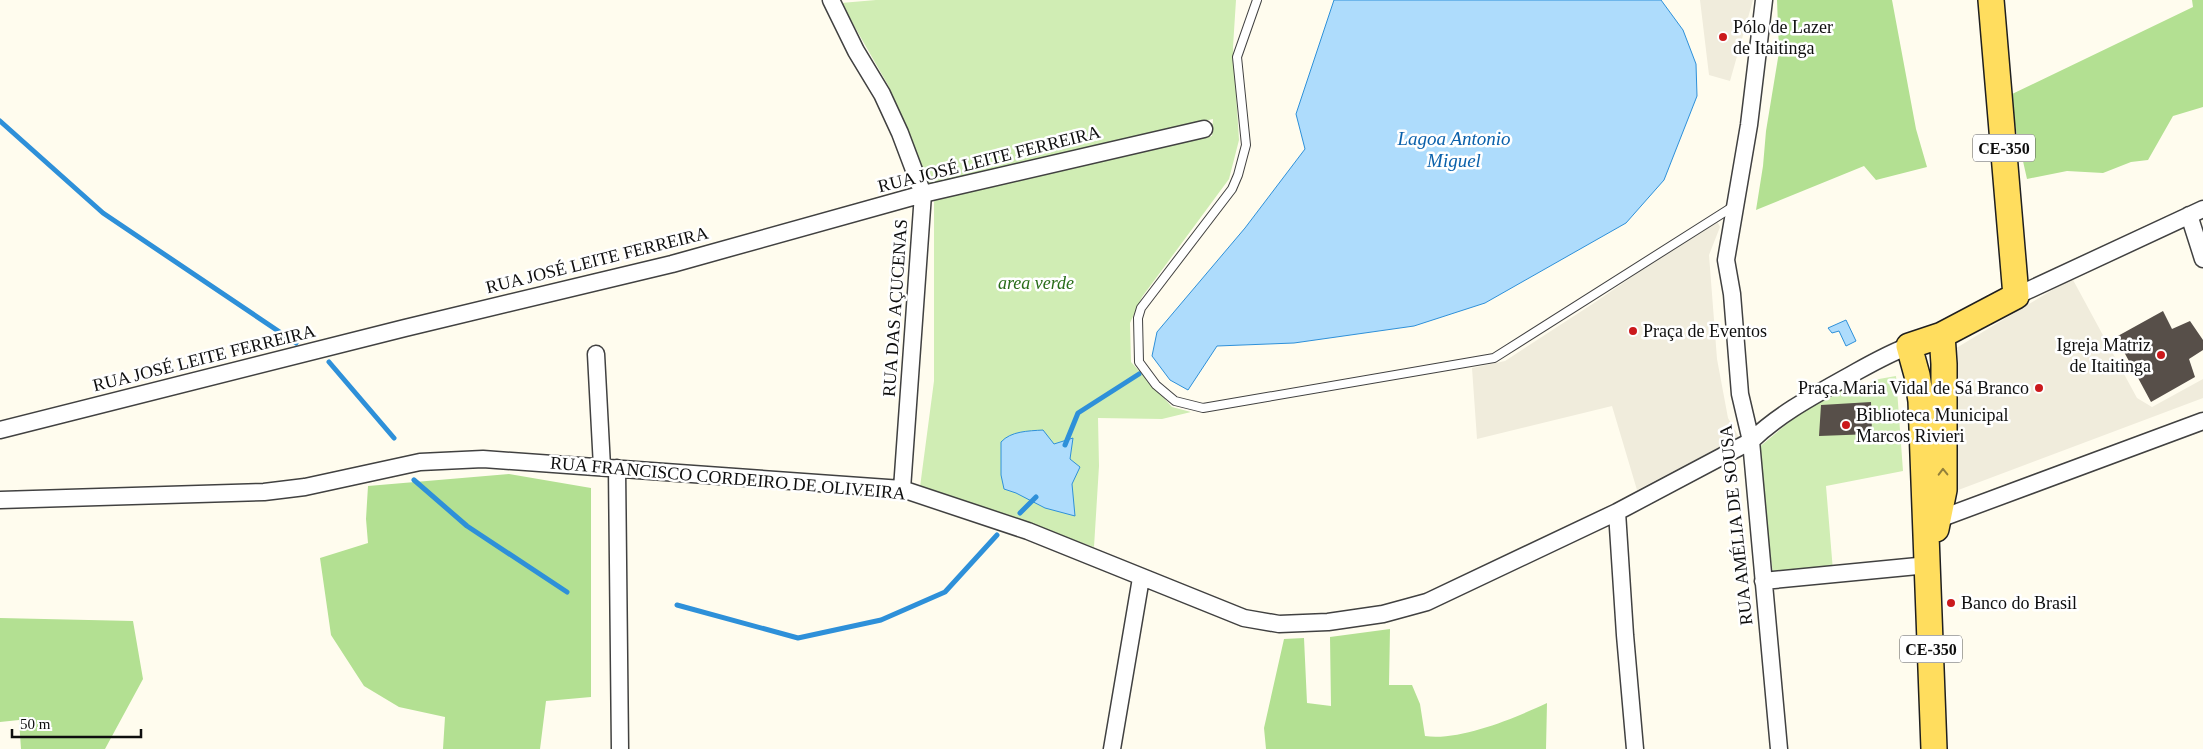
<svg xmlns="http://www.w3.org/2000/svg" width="2203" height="749" font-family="'Times New Roman',serif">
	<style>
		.green { fill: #d0edb4 }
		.forest { fill: #b3e092 }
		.plaza { fill: #f0ecdc }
		.water { fill: #aedcfc; stroke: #2e90d9 }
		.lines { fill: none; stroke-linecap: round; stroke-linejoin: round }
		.stream { stroke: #2e90d9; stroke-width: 5 }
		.building { fill: #574f49 }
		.lane-casing { stroke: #414141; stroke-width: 10 }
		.street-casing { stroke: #414141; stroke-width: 19 }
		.primary-casing { stroke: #1f1f1f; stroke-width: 28 }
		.lane { stroke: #fff; stroke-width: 8 }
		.street { stroke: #fff; stroke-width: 16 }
		.primary { stroke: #ffdd5e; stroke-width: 25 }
		.oneway { stroke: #93803a }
		.poi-dot { fill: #cb191c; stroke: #fff; stroke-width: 2 }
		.labels { text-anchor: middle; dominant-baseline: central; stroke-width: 5; stroke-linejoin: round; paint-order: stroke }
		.shield { fill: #fff; stroke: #565656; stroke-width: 1 }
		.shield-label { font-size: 16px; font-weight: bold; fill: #0e0e0e }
		.poi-label { font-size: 18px; fill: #0e0e0e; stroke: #fff; text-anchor: start }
		.street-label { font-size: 18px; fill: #0e0e0e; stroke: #fff }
		.park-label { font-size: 18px; font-style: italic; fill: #276c18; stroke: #fff }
		.water-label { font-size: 19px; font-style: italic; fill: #0b61ab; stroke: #fff }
	</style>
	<rect width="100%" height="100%" fill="#fffcee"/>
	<path class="green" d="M876,0H1236L1233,47L1239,140L1229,179L1142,297L1130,323L1131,362L1172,407L1191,412L1162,419L1098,418L1099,466L1094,547L920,487L934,381V200L1212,136L1213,119L929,184L888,85L841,3Z
		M1896,376L1903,471L1826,486L1833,571L1773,574L1757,449L1801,412L1831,391H1851L1879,379Z"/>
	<path class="forest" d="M1777,0H1892L1916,129L1927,167L1876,180L1864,166L1756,210L1763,166L1766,131L1779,52Z
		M2192,0H2203V107L2173,116L2148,160L2131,162L2103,173L2067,171L2027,179L2016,130L2010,95L2193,7Z
		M509,474L591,488V697L546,701L540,749H443L445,717L399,707L364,686L331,635L320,558L368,543L366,519L368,486Z
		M0,618L133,621L143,679L105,749H21L19,720L0,722Z
		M1390,629L1389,685H1412L1420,704L1425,736C1460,741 1515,718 1547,703L1546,749H1266L1264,728L1284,639L1304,638L1307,703L1331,706L1330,637Z"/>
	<path class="plaza" d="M1700,0H1753L1730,81L1709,75Z
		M1716,219L1720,227L1709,255L1717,359L1728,418L1739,437L1637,490L1612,406L1477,439L1472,368L1505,361L1594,303Z
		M2072,278L2137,398L2152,407L2203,379V398L1953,492V350Z"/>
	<path class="water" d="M1334,0H1661L1683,30L1696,64L1697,96L1664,180L1626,223L1485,303L1414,326L1294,343L1217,346L1188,390L1170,380L1152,356L1157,332L1245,228L1305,149L1296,114Z
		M1846,320L1856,341L1846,346L1839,331L1832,333L1828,328Z
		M1043,430L1054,444L1073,438L1070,459L1080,467L1072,484L1075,516L1045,508L1016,493L1004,489L1001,475V442C1011,431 1028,431 1043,430Z"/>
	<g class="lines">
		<path class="stream" d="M0,121L103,213L296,343
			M329,362L394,438
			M1065,445L1078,413L1139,374
			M414,480L467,526L567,592
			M1020,513L1036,497
			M677,605L798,638L881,620L945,592L997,535"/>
	</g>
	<path class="building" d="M2163,311L2172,329L2190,321L2203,340V350L2189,359L2195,377L2151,402L2116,337Z
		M1871,402L1872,434L1819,436L1821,405Z"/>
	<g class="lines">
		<defs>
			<path id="lane" d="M1257,0L1237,57L1246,145L1238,175L1232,189L1141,308L1138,318L1139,362L1156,385L1175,401L1203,408L1494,358L1734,206"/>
			<path id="street" d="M831,0L856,51L882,94L900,133L923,194L902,489
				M1764,0L1749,125L1726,260L1732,294L1740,394L1751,441L1779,749
				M2189,215L2203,259
				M2016,296L2203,209
				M596,354L602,467
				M0,430L405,328L672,264L923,194L1204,129
				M617,468L620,749
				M0,500L264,492L305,487L420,462L483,459L902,489L1028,531L1244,618L1279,624L1328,622L1383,614L1427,602L1617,512L1751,441C1779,414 1813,396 1847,377C1867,366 1887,354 1909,346
				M1617,512L1625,635L1635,749
				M1931,522L2203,421
				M1763,581L1928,565
				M1112,749L1141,578"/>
			<path id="primary" d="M1936,529L1944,490V364L1942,335
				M1934,749L1921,401L1917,375L1909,346L1942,335L2016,296L1991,0"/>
		</defs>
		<use href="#lane" class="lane-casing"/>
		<use href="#street" class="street-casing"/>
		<use href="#primary" class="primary-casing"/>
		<use href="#lane" class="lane"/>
		<use href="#street" class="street"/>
		<use href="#primary" class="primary"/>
	</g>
	<defs><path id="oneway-chevron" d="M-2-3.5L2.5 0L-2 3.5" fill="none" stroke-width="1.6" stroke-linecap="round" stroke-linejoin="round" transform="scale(1.25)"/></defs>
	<use class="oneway" href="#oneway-chevron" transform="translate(1943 472) rotate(-91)"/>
	<g class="poi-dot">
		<circle cx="1723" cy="37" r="5"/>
		<circle cx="1633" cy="331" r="5"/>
		<circle cx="2161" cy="355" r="5"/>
		<circle cx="2039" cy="388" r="5"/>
		<circle cx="1846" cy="425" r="5"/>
		<circle cx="1951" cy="603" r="5"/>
	</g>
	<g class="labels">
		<g class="shield">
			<rect x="1973" y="134.5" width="62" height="27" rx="4"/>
			<rect x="1900" y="635.5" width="62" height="27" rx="4"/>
		</g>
		<g class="shield-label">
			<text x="2004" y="148">CE-350</text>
			<text x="1931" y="649">CE-350</text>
		</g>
		<g class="poi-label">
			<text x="1733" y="27">Pólo de Lazer<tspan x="1733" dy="21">de Itaitinga</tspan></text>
			<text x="1643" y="331">Praça de Eventos</text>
			<text x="2151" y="345" text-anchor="end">Igreja Matriz<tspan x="2151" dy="21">de Itaitinga</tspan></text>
			<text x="2029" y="388" text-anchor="end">Praça Maria Vidal de Sá Branco</text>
			<text x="1856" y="415">Biblioteca Municipal<tspan x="1856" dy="21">Marcos Rivieri</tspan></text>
			<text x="1961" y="603">Banco do Brasil</text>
		</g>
		<g class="street-label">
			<text transform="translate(989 159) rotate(-14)">RUA JOSÉ LEITE FERREIRA</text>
			<text transform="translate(597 260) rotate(-14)">RUA JOSÉ LEITE FERREIRA</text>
			<text transform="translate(895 308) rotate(-86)">RUA DAS AÇUCENAS</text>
			<text transform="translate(204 358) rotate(-14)">RUA JOSÉ LEITE FERREIRA</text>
			<text transform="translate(728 478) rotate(5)">RUA FRANCISCO CORDEIRO DE OLIVEIRA</text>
			<text transform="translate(1736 525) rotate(-96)">RUA AMÉLIA DE SOUSA</text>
		</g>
		<g class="park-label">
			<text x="1036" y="283">area verde</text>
		</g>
		<g class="water-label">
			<text x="1454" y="138">Lagoa Antonio<tspan x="1454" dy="22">Miguel</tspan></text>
		</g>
	</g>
	<path d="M12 729v8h129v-8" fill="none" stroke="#0e0e0e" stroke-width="2.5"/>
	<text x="20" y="729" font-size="15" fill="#0e0e0e" stroke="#ffffff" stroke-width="4" paint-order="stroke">50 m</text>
</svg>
